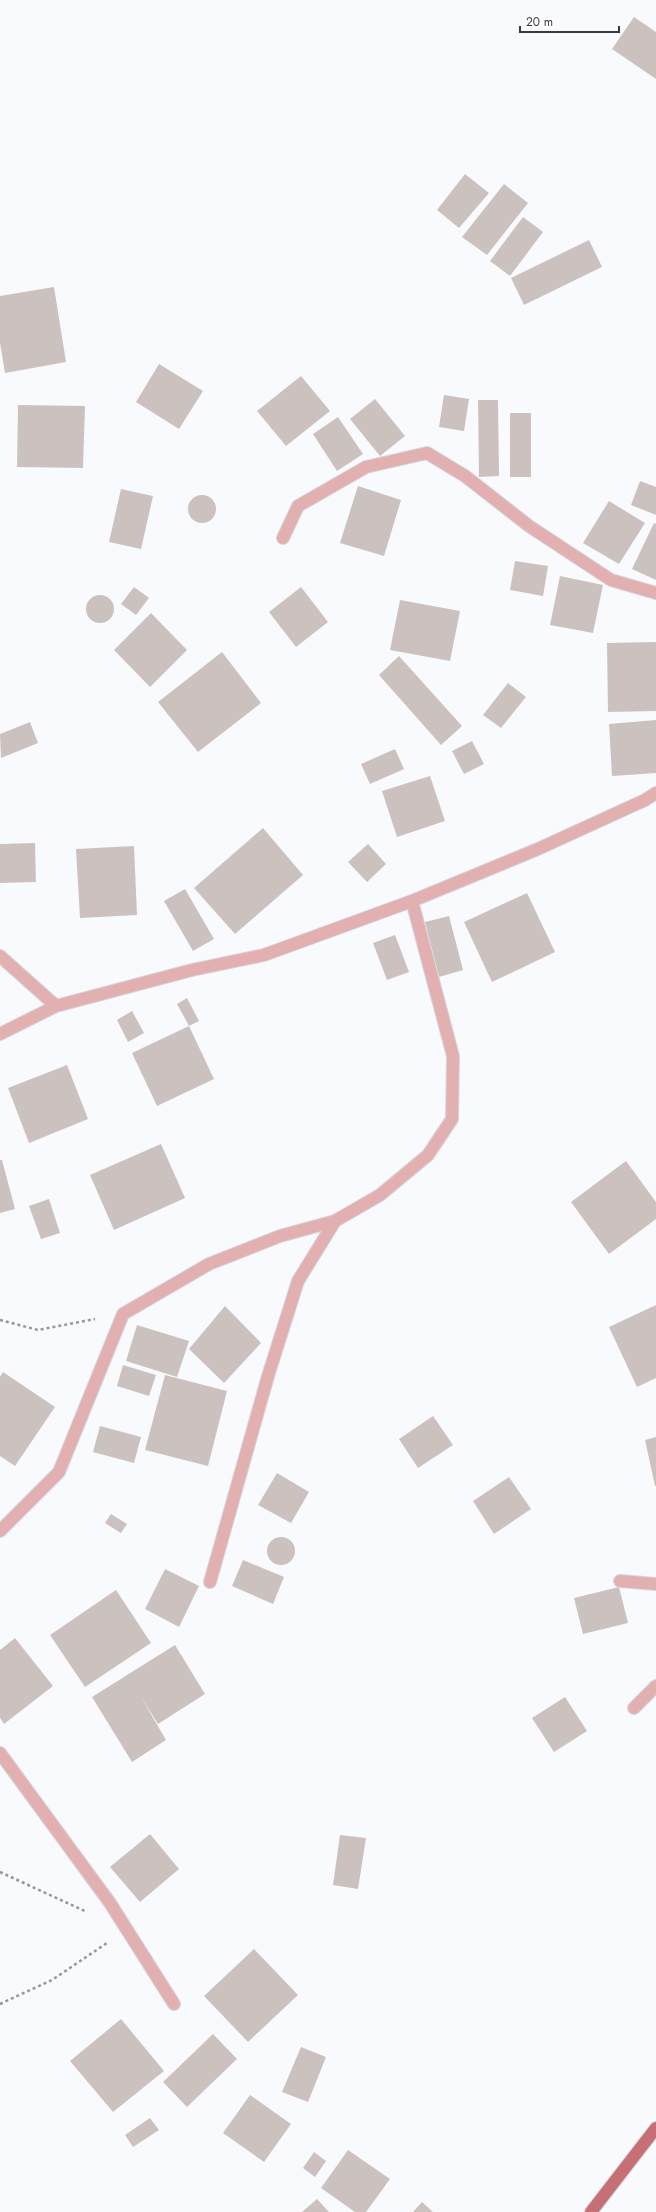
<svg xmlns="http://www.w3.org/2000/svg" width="656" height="2212" font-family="Jost,sans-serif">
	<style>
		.building { fill: #cbc2bf }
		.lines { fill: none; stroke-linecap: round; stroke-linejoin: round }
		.minor-casing { stroke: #d7d7db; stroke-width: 14 }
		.major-casing { stroke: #d7d7db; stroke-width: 14 }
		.path { stroke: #96979a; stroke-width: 2.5; stroke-dasharray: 3 3; stroke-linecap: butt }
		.minor { stroke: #e2b0b1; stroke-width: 12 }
		.major { stroke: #c66f74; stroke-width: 12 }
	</style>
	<rect width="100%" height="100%" fill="#f9fafe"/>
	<path class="building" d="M634,17L656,32V79L612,49Z
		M465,174L489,193L459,228L437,210Z
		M504,184L528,203L487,255L462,237Z
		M523,217L543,232L510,276L490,261Z
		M589,240L602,267L524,305L511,278Z
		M54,287L66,362L5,373L0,343V296Z
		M159,364L203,391L179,429L136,402Z
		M301,376L330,411L286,446L257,411Z
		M444,395L469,399L464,431L439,427Z
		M375,399L405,436L380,456L350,419Z
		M478,400H498L499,476L479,477Z
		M18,405L85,406L83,468L17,467Z
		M510,413H531V477H510Z
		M338,417L363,454L337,471L313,434Z
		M640,481L656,487V515L631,505Z
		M358,486L401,500L384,556L340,543Z
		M121,489L153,496L141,549L109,542Z
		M188 509a14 14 0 1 1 28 0a14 14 0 1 1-28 0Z
		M609,501L645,523L619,564L583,543Z
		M654,523L656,524V580L632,569Z
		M515,561L548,566L543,596L510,590Z
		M560,576L603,585L593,633L550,625Z
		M134,587L149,598L136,615L121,604Z
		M301,587L328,622L296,647L269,612Z
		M86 609a14 14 0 1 1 28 0a14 14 0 1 1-28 0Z
		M400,600L460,611L450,661L390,650Z
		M151,613L187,650L150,687L114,650Z
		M656,642V711L608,712L607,643Z
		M222,652L261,703L198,752L158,702Z
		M399,656L462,726L441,745L379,675Z
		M508,683L526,697L501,728L483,715Z
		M656,720V773L612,776L609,724Z
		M30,722L38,743L1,758L0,734Z
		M472,741L484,764L464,774L452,751Z
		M395,749L404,769L370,784L361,764Z
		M430,776L445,821L397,837L382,791Z
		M263,828L303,875L235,934L194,888Z
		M35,843L36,882L0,883V844Z
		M368,844L386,864L367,882L348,862Z
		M134,846L137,915L80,918L76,849Z
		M185,889L214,939L193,951L164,901Z
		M527,893L555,952L492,982L464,922Z
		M449,916L463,970L439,977L425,922Z
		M395,935L409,972L387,980L373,943Z
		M187,998L199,1021L189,1026L177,1004Z
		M132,1011L144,1033L128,1042L117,1020Z
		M189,1026L214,1079L157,1106L132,1053Z
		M67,1065L88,1119L29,1143L8,1088Z
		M161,1144L185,1198L114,1230L90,1175Z
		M0,1160H2L15,1209L0,1213Z
		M626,1161L656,1202V1219L609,1254L571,1202Z
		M49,1199L60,1233L41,1239L29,1206Z
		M656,1305V1378L637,1387L609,1327Z
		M225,1306L261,1343L224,1383L189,1349Z
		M137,1325L189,1341L177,1377L126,1361Z
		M123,1365L156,1375L149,1396L117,1386Z
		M3,1372L55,1407L15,1466L0,1456V1377Z
		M165,1375L227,1391L208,1466L145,1450Z
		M433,1416L453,1445L418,1468L399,1439Z
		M100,1426L141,1437L134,1463L93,1452Z
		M656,1437V1486H655L645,1440Z
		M277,1473L309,1492L291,1523L258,1505Z
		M509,1477L531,1509L494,1534L473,1501Z
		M111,1514L127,1524L121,1533L105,1523Z
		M267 1551a14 14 0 1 1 28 0a14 14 0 1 1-28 0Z
		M243,1560L284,1577L273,1604L232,1586Z
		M165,1569L199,1586L179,1627L145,1609Z
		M619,1587L628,1623L583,1634L574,1598Z
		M116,1590L151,1643L85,1687L50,1635Z
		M15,1638L53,1686L4,1724L0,1718V1650Z
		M175,1645L205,1694L158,1724L141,1697L166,1740L132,1762L92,1697Z
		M565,1697L587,1731L554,1752L532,1718Z
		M150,1834L179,1869L140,1902L110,1867Z
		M340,1835L366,1838L358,1889L333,1885Z
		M254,1949L298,1995L248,2042L204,1996Z
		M121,2019L164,2071L113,2112L70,2061Z
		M213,2034L237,2059L187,2107L163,2082Z
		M301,2047L326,2057L308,2102L282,2092Z
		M250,2095L291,2124L264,2162L223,2133Z
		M150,2118L159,2130L133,2147L125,2135Z
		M348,2150L390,2179L366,2212H355L321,2188Z
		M314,2152L326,2161L315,2177L303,2168Z
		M317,2199L329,2212H302Z
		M422,2202L433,2212H413Z"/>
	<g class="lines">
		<defs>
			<path id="minor" d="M283,538L298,506L366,467L427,453L465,476L529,526L611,580L656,593
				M0,956L56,1006
				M0,1034L56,1006L192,970L264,955L412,901L538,849L645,800L656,793
				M0,1531L59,1472L123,1314L209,1264L280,1236L335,1221L380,1195L428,1155L452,1119L453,1056L412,901
				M620,1581L656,1584
				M210,1582L268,1376L298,1281L335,1221
				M634,1708L656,1686
				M0,1753L110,1903L174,2004"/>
			<path id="major" d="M591,2212L656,2128"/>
		</defs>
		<use href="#minor" class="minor-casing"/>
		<use href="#major" class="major-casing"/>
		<path class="path" d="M0,1320L38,1330L95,1319
			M0,1872L85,1911
			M0,2004L52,1980L107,1943"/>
		<use href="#minor" class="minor"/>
		<use href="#major" class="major"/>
	</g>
	<path d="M520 26v6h99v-6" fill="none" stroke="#3a3a3d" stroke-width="2"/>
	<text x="526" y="26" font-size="12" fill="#3a3a3d" stroke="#ffffff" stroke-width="3" paint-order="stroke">20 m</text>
</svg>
